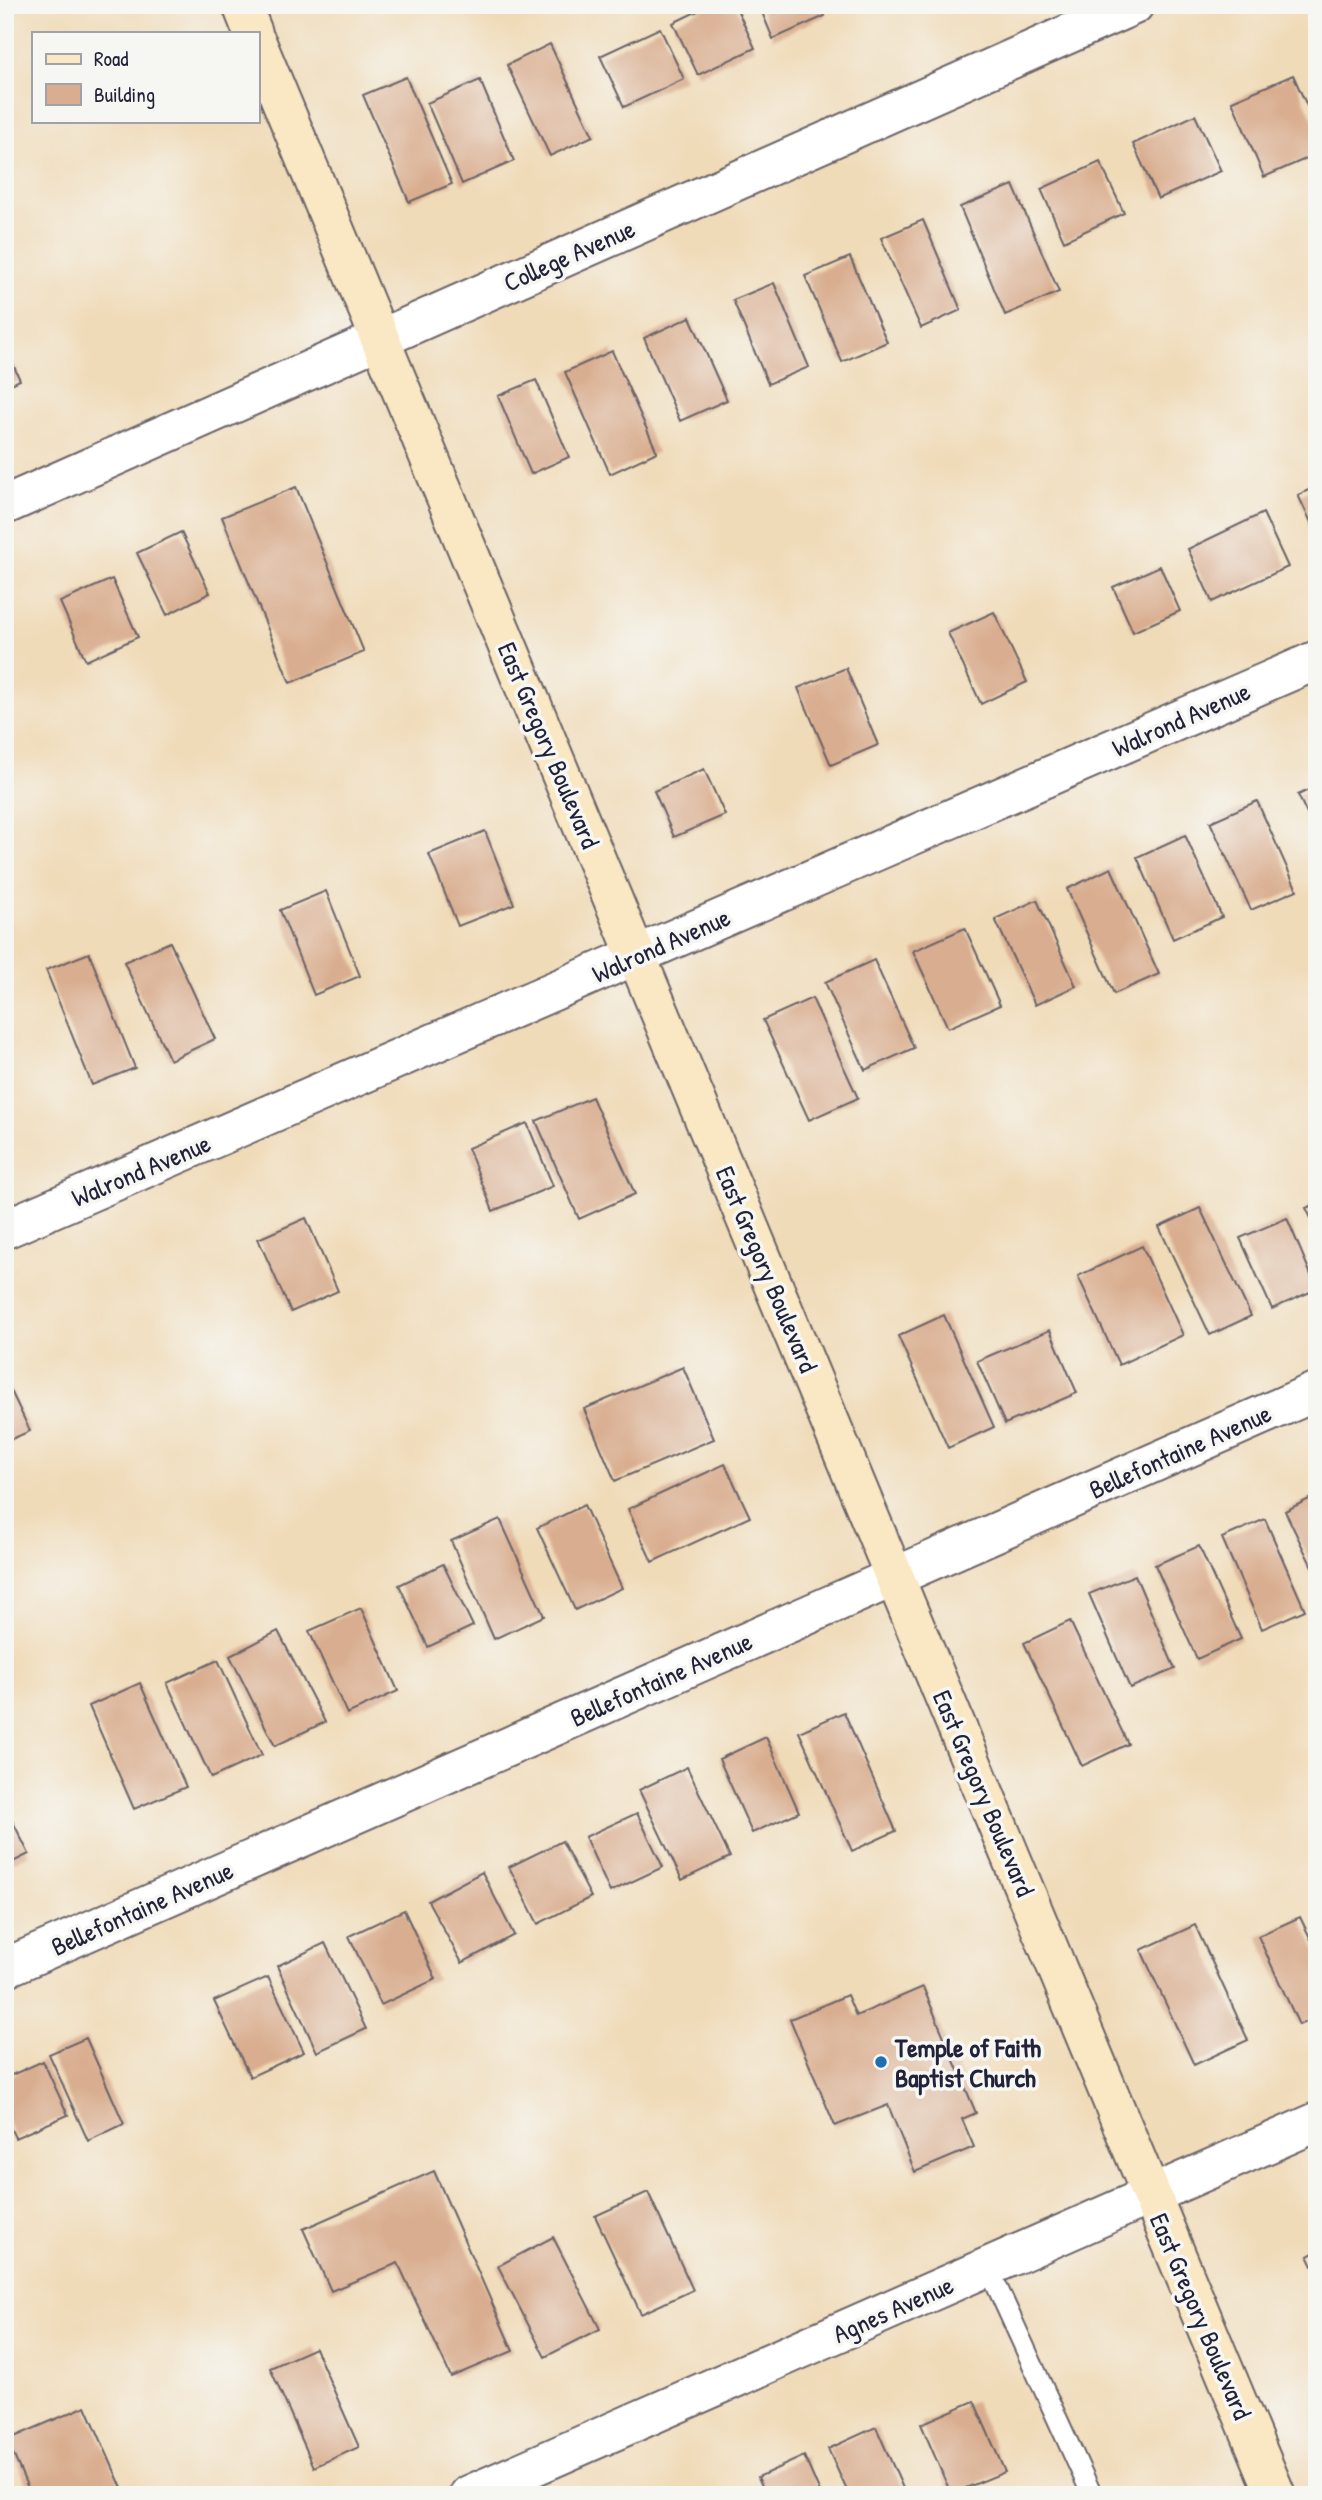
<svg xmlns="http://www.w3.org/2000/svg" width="1322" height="2500" font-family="'Patrick Hand',sans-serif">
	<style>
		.building { fill: #d9ad8f }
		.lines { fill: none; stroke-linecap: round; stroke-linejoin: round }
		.lane-casing { stroke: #6a6367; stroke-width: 23 }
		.street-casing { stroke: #6a6367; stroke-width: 42 }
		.secondary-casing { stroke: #6a6367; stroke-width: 42 }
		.lane { stroke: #fff; stroke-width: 19 }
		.street { stroke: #fff; stroke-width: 38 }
		.secondary { stroke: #fae7c3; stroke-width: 38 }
		.poi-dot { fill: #1f6fb2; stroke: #f6f6f2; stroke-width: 2.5 }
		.labels { text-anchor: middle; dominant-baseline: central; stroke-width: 7; stroke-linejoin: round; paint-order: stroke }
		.street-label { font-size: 26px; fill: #22223b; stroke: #f6f6f2 }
		.poi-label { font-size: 26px; font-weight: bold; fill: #22223b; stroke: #f6f6f2; text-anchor: start }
	</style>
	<rect width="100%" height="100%" fill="#f6f6f2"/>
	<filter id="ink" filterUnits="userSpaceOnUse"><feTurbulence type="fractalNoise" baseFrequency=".0143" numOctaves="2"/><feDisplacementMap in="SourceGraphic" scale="14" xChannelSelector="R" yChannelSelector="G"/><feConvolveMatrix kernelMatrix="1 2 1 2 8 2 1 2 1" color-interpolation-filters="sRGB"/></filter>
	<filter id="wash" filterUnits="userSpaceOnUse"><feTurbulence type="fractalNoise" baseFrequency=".00686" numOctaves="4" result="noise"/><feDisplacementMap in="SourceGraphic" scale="28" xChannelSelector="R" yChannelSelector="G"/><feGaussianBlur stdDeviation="1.57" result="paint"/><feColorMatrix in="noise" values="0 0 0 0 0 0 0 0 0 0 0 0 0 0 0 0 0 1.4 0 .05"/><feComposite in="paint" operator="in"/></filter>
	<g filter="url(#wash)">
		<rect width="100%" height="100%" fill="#f0dbb9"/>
		<g id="blocks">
			<path class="building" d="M710,5H735L755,48L698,75L673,23Z
				M759,5H821L825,16L773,39Z
				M660,28L684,79L624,107L600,56Z
				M550,44L593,136L550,156L507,65Z
				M1293,75L1317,128V154L1264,177L1232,101Z
				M406,77L452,184L409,202L363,95Z
				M480,80L514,161L462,184L427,103Z
				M1195,115L1221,171L1158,199L1133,144Z
				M1100,162L1124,213L1064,241L1041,189Z
				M1013,185L1059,292L1005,315L960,207Z
				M923,220L961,310L921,328L881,238Z
				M850,257L887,342L842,362L805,276Z
				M774,283L809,367L768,384L733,300Z
				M690,317L727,400L680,421L644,338Z
				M5,346L20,380L5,387Z
				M612,351L657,452L610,474L565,372Z
				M536,380L569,457L531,474L498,396Z
				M1317,486V535L1298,495Z
				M296,487L364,652L290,683L222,517Z
				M1263,513L1288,567L1212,602L1188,549Z
				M181,532L210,593L167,615L137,553Z
				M1160,566L1180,611L1133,632L1113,587Z
				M112,579L138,637L86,661L60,602Z
				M994,612L1027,682L981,704L948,633Z
				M846,668L878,745L831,765L798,688Z
				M704,769L725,815L674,837L654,791Z
				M1317,786V835L1298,795Z
				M1257,801L1297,890L1251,910L1210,822Z
				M485,831L514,904L458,926L429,854Z
				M1185,835L1222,917L1173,939L1137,857Z
				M1111,868L1159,974L1114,994L1067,889Z
				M326,891L360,976L314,995L280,910Z
				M1037,900L1076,986L1035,1005L995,919Z
				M965,928L1000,1005L948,1028L913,951Z
				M170,942L215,1039L170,1060L124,962Z
				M89,953L135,1068L92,1085L46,970Z
				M874,960L914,1048L865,1070L825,982Z
				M812,998L858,1098L809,1120L763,1020Z
				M592,1097L635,1194L579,1219L536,1121Z
				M527,1123L553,1186L493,1211L468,1148Z
				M1317,1203V1230L1306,1208Z
				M1200,1208L1251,1316L1210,1335L1159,1227Z
				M306,1218L338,1291L291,1312L258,1239Z
				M1287,1218L1317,1289L1272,1309L1240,1238Z
				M1142,1246L1183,1335L1119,1365L1078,1276Z
				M944,1315L994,1427L948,1448L898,1336Z
				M1050,1330L1077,1393L1005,1424L977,1361Z
				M683,1367L714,1439L615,1481L584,1409Z
				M5,1378L30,1431L5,1442Z
				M725,1464L750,1517L652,1562L628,1509Z
				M1317,1495V1577L1285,1511Z
				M584,1505L622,1588L575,1610L537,1528Z
				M500,1519L544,1616L494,1639L451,1541Z
				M1265,1519L1305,1610L1262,1629L1222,1538Z
				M1199,1546L1241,1639L1197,1659L1155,1565Z
				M443,1564L473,1626L428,1647L399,1585Z
				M1135,1575L1175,1669L1130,1688L1089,1594Z
				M361,1608L398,1691L347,1714L309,1631Z
				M1070,1621L1128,1744L1082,1766L1024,1643Z
				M278,1631L325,1722L275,1746L230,1656Z
				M218,1660L262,1755L211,1778L167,1683Z
				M140,1683L186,1787L134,1809L89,1706Z
				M844,1712L896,1831L852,1851L799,1732Z
				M766,1737L799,1812L752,1833L719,1759Z
				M687,1767L730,1857L682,1880L639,1790Z
				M5,1806L29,1854L5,1866Z
				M637,1813L663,1867L610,1892L585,1837Z
				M562,1841L591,1897L538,1924L509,1867Z
				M482,1872L514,1935L462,1963L428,1901Z
				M404,1910L436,1979L381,2005L349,1936Z
				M1300,1917L1317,1952V2017L1299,2025L1258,1936Z
				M1195,1925L1248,2040L1194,2065L1141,1950Z
				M325,1943L366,2029L317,2052L277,1966Z
				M268,1977L304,2052L250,2077L214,2001Z
				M923,1987L976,2113L962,2119L974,2147L915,2172L888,2105L835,2126L790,2019L847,1995L856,2016Z
				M86,2038L124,2124L88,2141L49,2054Z
				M43,2061L68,2115L15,2138L5,2116V2078Z
				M434,2171L513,2351L451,2377L398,2263L331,2291L303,2229Z
				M648,2192L693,2290L641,2314L595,2216Z
				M553,2237L600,2329L545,2357L498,2266Z
				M1317,2251V2274L1308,2256Z
				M315,2348L359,2447L314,2467L270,2368Z
				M974,2401L1005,2472L951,2494L921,2424Z
				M86,2406L125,2495H31L7,2440Z
				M876,2427L906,2495H849L828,2449Z
				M804,2456L821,2495H766L758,2477Z"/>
		</g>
	</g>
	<g filter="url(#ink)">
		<use href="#blocks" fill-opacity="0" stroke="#6a6367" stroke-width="2"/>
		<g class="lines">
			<defs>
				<path id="lane" d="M988,2267L1092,2495"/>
				<path id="street" d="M5,505L1134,5
					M5,1229L1317,660
					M5,1968L1317,1391
					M469,2495L1317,2122"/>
				<path id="secondary" d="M242,5L253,33
					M257,43L1276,2495"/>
			</defs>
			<use href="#lane" class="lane-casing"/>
			<use href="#street" class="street-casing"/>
			<use href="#secondary" class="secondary-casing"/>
			<use href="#lane" class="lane"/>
			<use href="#street" class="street"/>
			<use href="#secondary" class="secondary"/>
		</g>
	</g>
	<circle class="poi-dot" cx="881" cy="2062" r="7"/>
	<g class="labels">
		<g class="street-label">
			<text transform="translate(569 255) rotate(-24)">College Avenue</text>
			<text transform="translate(1181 719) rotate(-24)">Walrond Avenue</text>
			<text transform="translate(549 745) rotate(67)">East Gregory Boulevard</text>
			<text transform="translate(661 945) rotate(-24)">Walrond Avenue</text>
			<text transform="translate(141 1170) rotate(-23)">Walrond Avenue</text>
			<text transform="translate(767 1269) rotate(67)">East Gregory Boulevard</text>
			<text transform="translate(1180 1451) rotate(-24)">Bellefontaine Avenue</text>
			<text transform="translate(661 1679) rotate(-24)">Bellefontaine Avenue</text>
			<text transform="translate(984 1793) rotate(67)">East Gregory Boulevard</text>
			<text transform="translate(142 1908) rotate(-24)">Bellefontaine Avenue</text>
			<text transform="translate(893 2309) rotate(-24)">Agnes Avenue</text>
			<text transform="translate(1201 2316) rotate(67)">East Gregory Boulevard</text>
		</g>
		<g class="poi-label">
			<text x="895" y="2047">Temple of Faith<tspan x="895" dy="30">Baptist Church</tspan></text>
		</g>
	</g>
	<rect width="1322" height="2500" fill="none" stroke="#f6f6f2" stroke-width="28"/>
	<rect x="32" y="32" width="228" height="91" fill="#f6f6f2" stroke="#a1a1a9" stroke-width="2"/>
	<rect x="46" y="54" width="35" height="10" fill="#fae7c3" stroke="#a1a1a9" stroke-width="2"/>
	<text x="94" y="66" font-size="21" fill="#22223b">Road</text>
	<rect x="46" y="84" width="35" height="21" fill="#d9ad8f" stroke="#a1a1a9" stroke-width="2"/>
	<text x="94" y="102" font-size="21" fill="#22223b">Building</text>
</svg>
